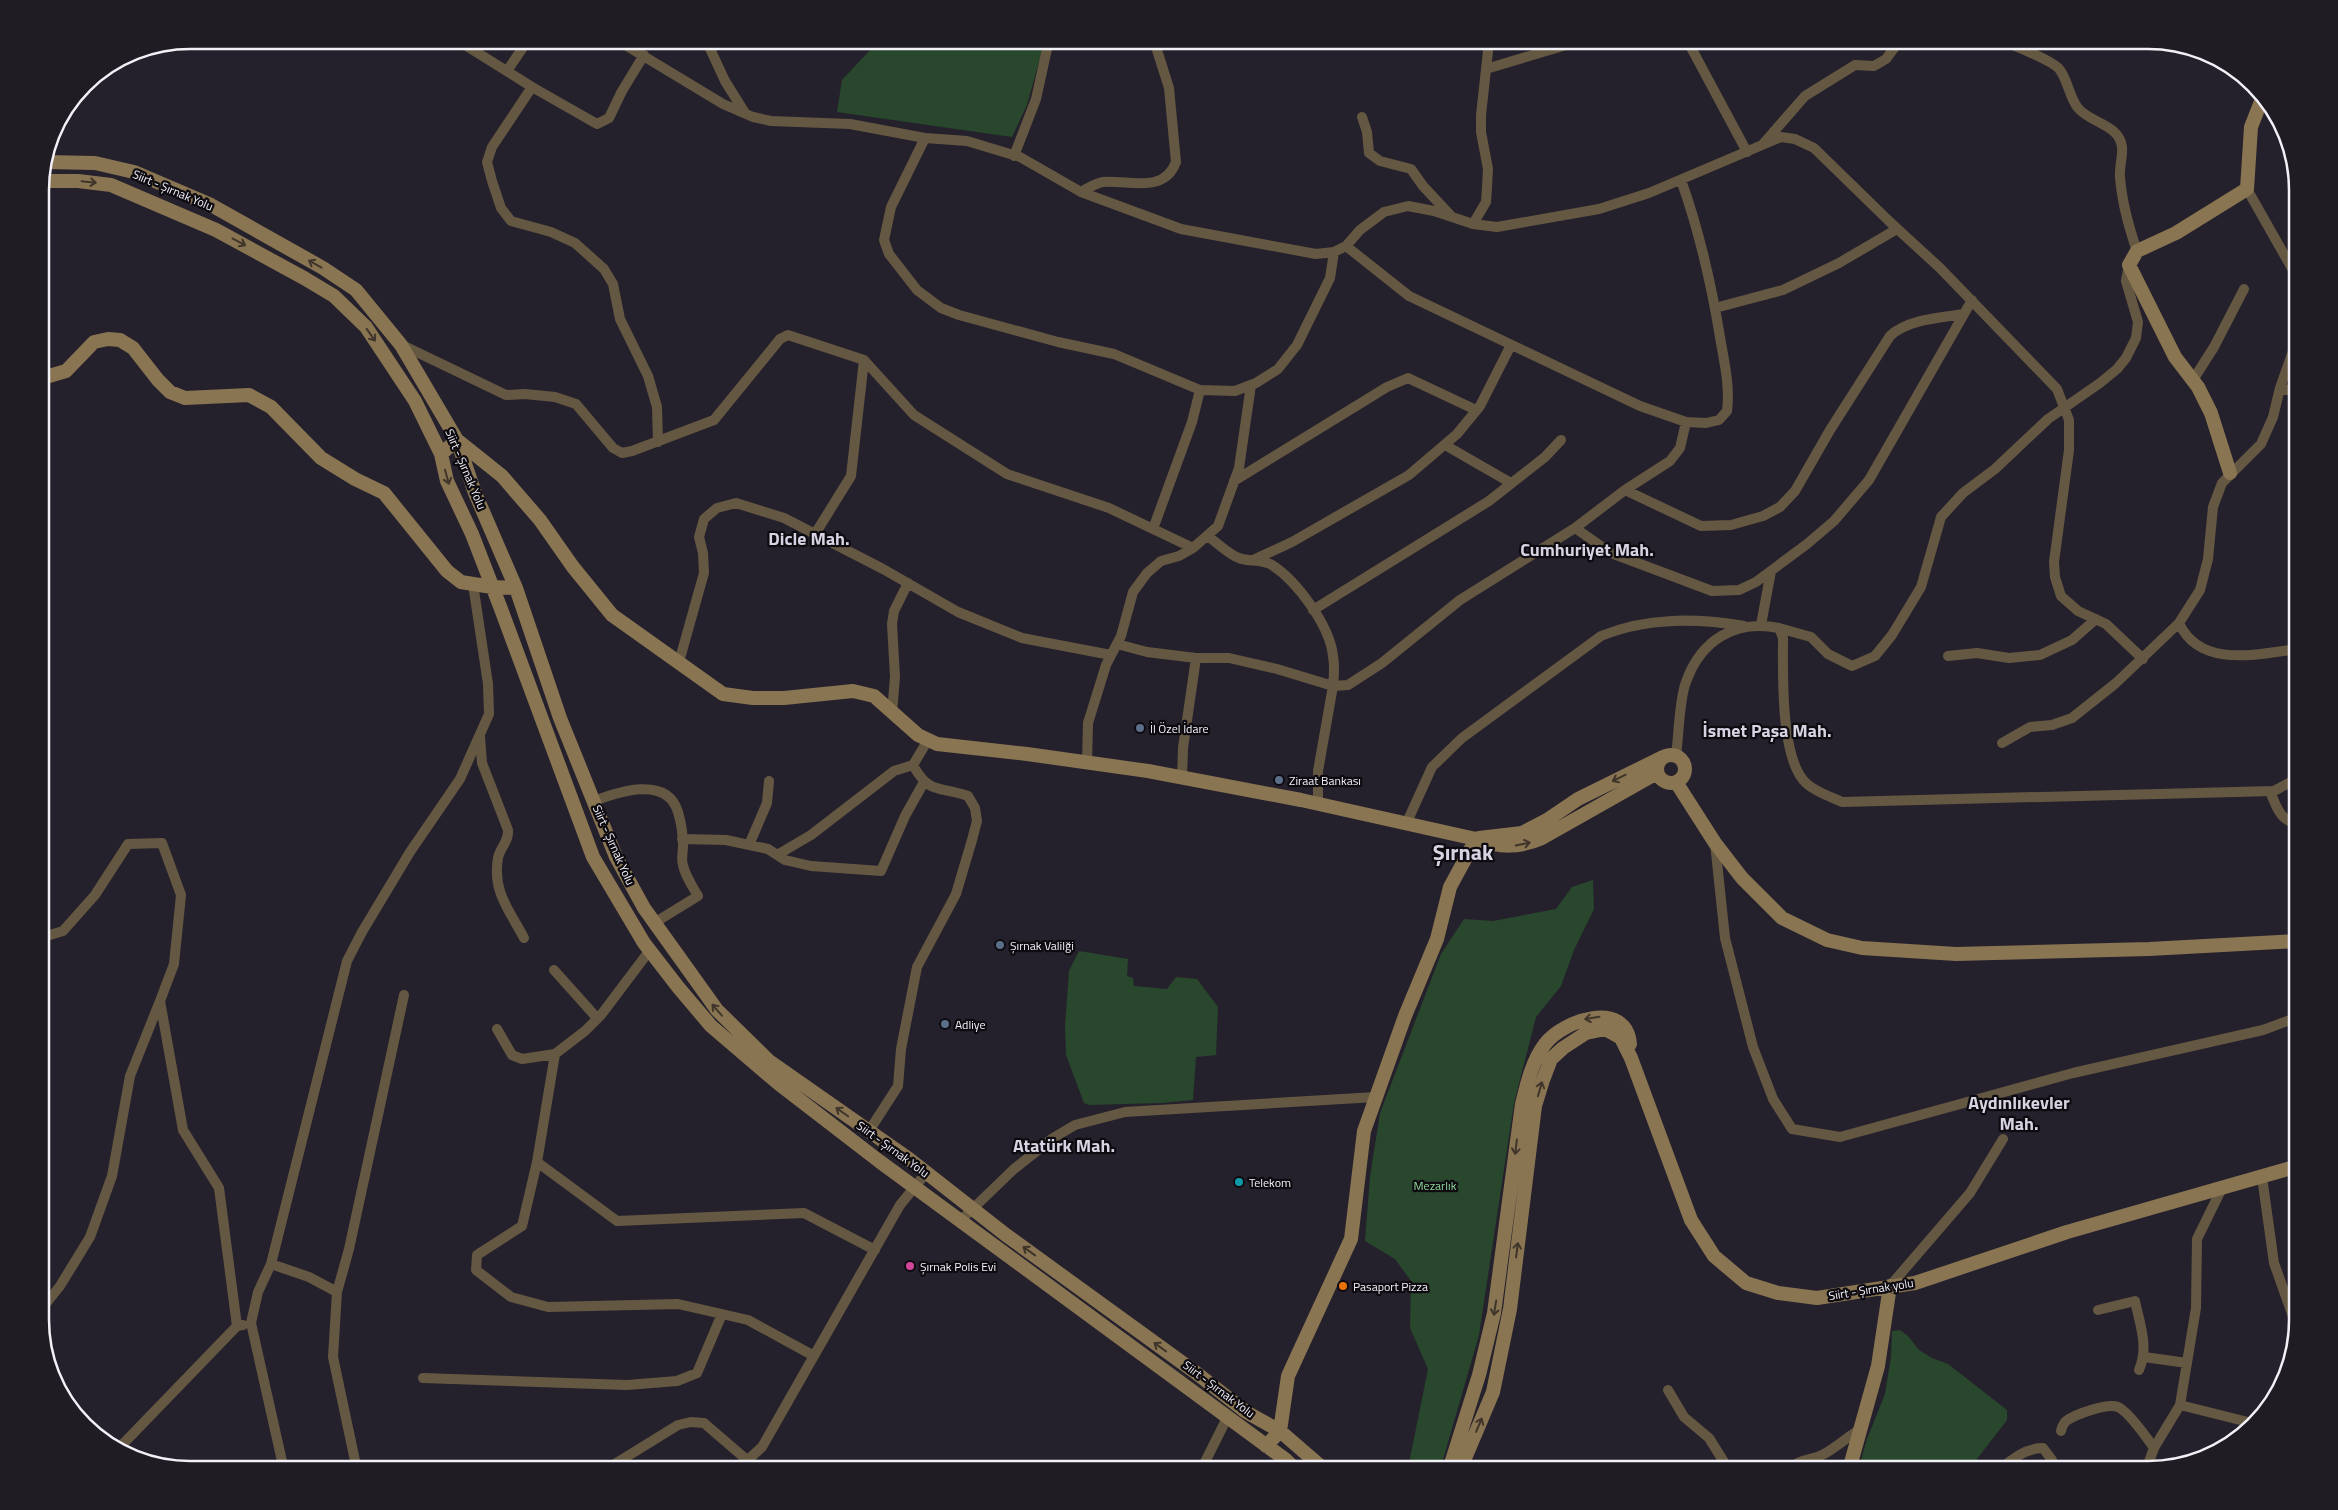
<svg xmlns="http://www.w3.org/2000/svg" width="2338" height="1510" font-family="'Titillium Web',sans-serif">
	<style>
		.green { fill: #28472c }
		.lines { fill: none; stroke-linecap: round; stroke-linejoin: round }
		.street { stroke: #655842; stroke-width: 10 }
		.secondary { stroke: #8a7552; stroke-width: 14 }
		.oneway { stroke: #3f352a }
		.service-dot { fill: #5c6f8a; stroke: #0d0b10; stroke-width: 2 }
		.culture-dot { fill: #0f9aa8; stroke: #0d0b10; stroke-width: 2 }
		.hotel-dot { fill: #d1479c; stroke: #0d0b10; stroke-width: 2 }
		.food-dot { fill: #e8710a; stroke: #0d0b10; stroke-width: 2 }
		.labels { text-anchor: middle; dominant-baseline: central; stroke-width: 4.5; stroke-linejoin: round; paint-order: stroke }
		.street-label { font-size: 12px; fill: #f3f1f8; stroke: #0d0b10 }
		.poi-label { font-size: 12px; fill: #f3f1f8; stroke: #0d0b10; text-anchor: start }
		.park-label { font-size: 12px; fill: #8fd799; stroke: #0d0b10 }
		.district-label { font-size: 18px; font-weight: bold; fill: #d8d3e2; stroke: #0d0b10 }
		.town-label { font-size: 22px; font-weight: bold; fill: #d8d3e2; stroke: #0d0b10 }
		.rim { fill: none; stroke: #f3f1f8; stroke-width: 2.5 }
	</style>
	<rect width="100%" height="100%" fill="#25212c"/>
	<path class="green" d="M884,40H1045L1027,105L1012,137L837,112L842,80L872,48Z
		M1593,880L1594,909L1574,950L1561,986L1536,1017L1514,1103L1479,1335L1440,1470H1419L1409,1463L1428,1369L1410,1328L1411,1281L1395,1259L1365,1241L1370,1177L1380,1113L1441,954L1464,919L1493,921L1556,909L1572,887Z
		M1079,951L1128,959L1127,976L1133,978L1134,986L1167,989L1176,977L1197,979L1218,1007L1216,1055L1196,1057L1193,1100L1161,1103L1089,1105L1084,1103L1066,1055L1065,1026L1069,971Z
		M1900,1330L1908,1336L1919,1350L1932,1358L1948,1364L2007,1410V1420L1977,1459L1978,1464L1972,1470H1858L1867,1439L1885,1394L1891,1357L1892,1331Z"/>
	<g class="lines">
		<path class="street" d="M457,40L532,87L597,124L609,118L622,91L644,55
			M617,40L723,104L753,117L771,121L850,124L925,138L967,141L1020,157L1081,192L1181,229L1316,254L1334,252L1346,246L1360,230L1384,212L1408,206L1434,211L1473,224L1497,227L1599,209L1649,193L1781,137L1795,139L1814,148L1891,223L1940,268L2057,389L2069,420V450L2054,562L2055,577L2061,596L2078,611L2106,624L2143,659
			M706,40L725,81L745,113
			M1687,40L1747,152
			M1999,40C2011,44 2054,61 2060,70C2068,81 2070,99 2078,108C2090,123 2119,124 2122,147C2123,157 2119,167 2120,177C2122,203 2129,228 2137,251
			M1486,69L1583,40
			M507,71L528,40
			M532,87L492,147L487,162L492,181L501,208L511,221L551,232L575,243L604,269L613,284L620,319L648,376L657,407L658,442
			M1362,117L1367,132L1369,153L1380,161L1411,169L1423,186L1452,217
			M925,138L891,207L884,240L889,254L917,290L941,308L959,315L1058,342L1114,354L1200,390L1235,391L1256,383L1278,369L1297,345L1330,278L1334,252
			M1763,144L1805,96L1855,65L1874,66L1886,59L1900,40
			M1014,156L1036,99L1047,49L1052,40
			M2247,189L2298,279
			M1081,192C1088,188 1096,183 1103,182C1130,180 1164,194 1176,162L1169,88L1157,50V40
			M1473,224L1486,202L1487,187L1488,169L1481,132V115L1488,51L1485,40
			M1346,246L1409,296L1640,406L1686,422L1706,423L1719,420L1727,411C1730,389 1725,365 1721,343C1712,287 1700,233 1681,180
			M1715,308L1783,290L1839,263L1897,229
			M402,345L506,395L525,394L555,397L576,404L613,448L622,453L632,451L714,420L780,339L788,335L864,360L914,415L1007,474L1109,508L1193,548
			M2193,380L2214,347L2244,289
			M2280,388L2298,337
			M1445,445L1511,483
			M1234,481L1387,387L1408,378L1476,410
			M1625,490L1701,526L1731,525L1763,516L1780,507L1795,491L1830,430L1890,336C1908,319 1940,318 1964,314
			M1575,528L1611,553L1712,591L1739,590L1756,582L1807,544L1834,521L1869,480L1972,300
			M1153,529L1192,422L1200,390
			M815,534L851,476L864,360
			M1207,536C1217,542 1228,554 1239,558C1249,562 1262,559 1272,565C1297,581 1330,626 1333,656C1335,666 1334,676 1333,686L1348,685L1382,663L1460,600L1575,528L1625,490L1670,461L1680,448L1686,422
			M1253,560L1292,542L1409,475L1457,434L1480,406L1511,345
			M1313,610L1489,501L1545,457L1561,440
			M2179,623C2200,669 2258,654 2298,649
			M1761,625L1771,571
			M1779,628L1811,637L1828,654L1852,666L1875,656L1892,635L1921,587L1941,517L1963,493L1995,469L2048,419L2100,383L2117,369L2126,358L2136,338L2138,322L2126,281L2129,265
			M1117,644L1147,652L1196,658H1229L1277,669L1333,686L1318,771V804
			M1948,656L1977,653L2009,658L2040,655L2072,640L2096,619
			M679,662L704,573L703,553L699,537L704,519L717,508L736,503L784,518L883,569L958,612L1022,638L1111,655
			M892,713L895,677L892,624L894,611L908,583
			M480,737L482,763L508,830C509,842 500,847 498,858C492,892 510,911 524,938
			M2002,743L2030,727L2052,725L2072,718L2116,683L2179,623L2200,590L2208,559L2213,507L2222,483L2261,444L2273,417L2280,388L2298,392
			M1676,755C1679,735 1679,700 1686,682C1701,640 1735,619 1779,628L1783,638C1783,673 1780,761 1807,784C1816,792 1831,797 1842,802L2274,791L2298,778
			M1087,763L1088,723L1106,665L1121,636L1133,592L1147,573L1161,561L1179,556L1193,548L1218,526L1239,468L1251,385
			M1182,779L1183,748L1196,658
			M2270,791C2276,806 2280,821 2298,824
			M594,801C618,792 667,775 678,812C681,822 683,836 683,846C683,852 681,860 683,865C685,876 693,887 698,896L654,923
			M1407,822L1432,767L1462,738L1601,636C1647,617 1696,618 1744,626
			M682,839L726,840L768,849L785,860L811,866L881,871L905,816L924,782
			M1715,843L1725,938L1753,1047L1773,1099L1792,1129L1840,1137L2073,1073L2263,1030L2290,1020L2298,1015
			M749,845L767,803L769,781
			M777,855L811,835L894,771L913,765
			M40,938L63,931L95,895L128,844L162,843L181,895L174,964L160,1001L183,1130L219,1188L237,1326
			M554,970L597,1018
			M497,1029L512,1055L522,1059L555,1054L585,1031L601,1015L650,950
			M555,1054L537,1162L522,1226L477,1255L476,1270L511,1297L548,1307L678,1304L748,1320L814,1356
			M869,1131L898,1086L901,1049L917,967L956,894L972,840L977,821L975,808L968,796C940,786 929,795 913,765L928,740
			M537,1162L617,1221L804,1213L875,1250
			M2262,1177L2274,1263L2297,1328
			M961,1220L1014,1169L1053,1138L1075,1125L1125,1112L1376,1097
			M271,1264L309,1277L337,1292L349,1249L404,995
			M1890,1286L1970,1193L2003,1139
			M337,1292L333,1357L357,1470
			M2098,1310L2135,1301C2140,1325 2149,1347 2139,1370
			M40,1311L60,1286L90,1237L112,1176L130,1076L160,1001
			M2144,1357L2187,1363
			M423,1378L627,1385L677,1381L697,1373L722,1314
			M1668,1390L1684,1417L1709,1438L1729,1470
			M2180,1405L2252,1423
			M2061,1431C2062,1427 2063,1424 2066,1421C2076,1414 2107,1403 2118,1407C2129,1412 2147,1438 2154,1448
			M123,1452L122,1445L237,1326L243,1325
			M284,1470L251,1323L258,1292L271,1264L347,961L362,932L410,852L460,779L489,714L488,684L473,584
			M605,1470L678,1425L691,1422L704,1423L747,1460
			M737,1470L762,1447L900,1205L927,1172
			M1201,1470L1227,1418
			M1790,1470C1799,1458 1810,1461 1822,1455C1836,1448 1848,1436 1862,1428
			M2000,1470C2012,1458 2026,1448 2043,1448L2052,1460L2051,1470
			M2146,1470L2154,1448L2180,1405L2196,1308L2197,1239L2222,1188"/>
		<path class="secondary" d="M45,162L95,163L134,172L211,205L323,268L356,290L401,345L457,440L475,493L516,588L560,718L616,857L644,908L717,1010L769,1061L909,1159L1006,1235L1195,1372L1246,1412L1280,1431L1325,1470
			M40,181H78L111,185L216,230L304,278L334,296L366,327L415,401L441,454L447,481L472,534L501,609L593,857L644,943L678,987L711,1026L779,1084L879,1161L1286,1460L1296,1470
			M40,375L49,376L66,371L94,342L108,339L120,340L133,348L158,380L170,392L185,398L249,395L271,407L321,458L355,479L384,493L447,571L461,582L492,587L516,588
			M441,454L457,440L502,476L540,520L573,567L612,615L723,694L753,698H784L853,691L874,696L918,735L937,744L1027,754L1148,771L1301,800L1476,839C1500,848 1519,848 1542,838L1657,773
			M2230,473L2211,413L2198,387L2175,357L2129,265L2137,251L2176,233L2247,189L2251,127L2262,99
			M1657 769a14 14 0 1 1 28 0a14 14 0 1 1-28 0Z
			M1676,782L1715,843L1742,878L1782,918L1827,940L1862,948L1956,954L2149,949L2298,941
			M1479,838L1522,833L1547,820L1578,799L1663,757
			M1266,1446L1280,1431L1288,1376L1351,1239L1364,1131L1405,1016L1437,939L1450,887L1476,839
			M1449,1470L1479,1375L1494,1313L1522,1104C1527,1084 1532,1061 1545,1044C1563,1020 1626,999 1630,1044
			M1460,1470L1493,1392L1510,1309L1535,1106L1543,1080L1551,1059L1563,1048L1586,1033L1605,1029L1621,1038L1631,1058L1691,1220L1714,1256L1746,1283L1778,1293L1817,1298L1915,1283L2067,1232L2298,1166
			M1849,1470L1878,1366L1890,1286"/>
	</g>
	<defs><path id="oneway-shaft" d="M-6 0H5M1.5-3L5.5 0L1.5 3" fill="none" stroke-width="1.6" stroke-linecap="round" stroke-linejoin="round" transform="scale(1.25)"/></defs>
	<g class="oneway">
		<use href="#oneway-shaft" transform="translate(89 182) rotate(6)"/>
		<use href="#oneway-shaft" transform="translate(239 242) rotate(28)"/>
		<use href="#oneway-shaft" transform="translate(315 264) rotate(-151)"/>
		<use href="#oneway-shaft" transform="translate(371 335) rotate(55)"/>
		<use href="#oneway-shaft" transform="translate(447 477) rotate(74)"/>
		<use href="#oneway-shaft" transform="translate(1619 778) rotate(154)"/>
		<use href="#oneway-shaft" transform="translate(1523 844) rotate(-12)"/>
		<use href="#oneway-shaft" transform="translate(717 1010) rotate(-131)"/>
		<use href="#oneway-shaft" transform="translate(1592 1018) rotate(171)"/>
		<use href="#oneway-shaft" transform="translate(1540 1089) rotate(-74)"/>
		<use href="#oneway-shaft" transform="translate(842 1112) rotate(-145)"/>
		<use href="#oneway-shaft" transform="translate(1516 1147) rotate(97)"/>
		<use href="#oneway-shaft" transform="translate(1517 1250) rotate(-83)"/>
		<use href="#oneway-shaft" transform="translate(1029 1251) rotate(-144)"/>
		<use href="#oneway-shaft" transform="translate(1495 1308) rotate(99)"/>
		<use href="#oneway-shaft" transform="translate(1160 1347) rotate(-144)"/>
		<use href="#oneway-shaft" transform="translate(1479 1425) rotate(-67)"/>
	</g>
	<g class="service-dot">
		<circle cx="1140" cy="728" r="5"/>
		<circle cx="1279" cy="780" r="5"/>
		<circle cx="1000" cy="945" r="5"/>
		<circle cx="945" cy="1024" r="5"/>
	</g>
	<circle class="culture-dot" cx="1239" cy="1182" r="5"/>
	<circle class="hotel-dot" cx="910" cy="1266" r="5"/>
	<circle class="food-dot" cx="1343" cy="1286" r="5"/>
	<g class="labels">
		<g class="street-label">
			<text transform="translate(173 190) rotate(23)">Siirt - Şırnak Yolu</text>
			<text transform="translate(466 469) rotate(67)">Siirt - Şırnak Yolu</text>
			<text transform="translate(614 845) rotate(66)">Siirt - Şırnak Yolu</text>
			<text transform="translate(893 1149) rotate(36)">Siirt - Şırnak Yolu</text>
			<text transform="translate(1871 1289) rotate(-9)">Siirt - Şırnak yolu</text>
			<text transform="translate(1219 1389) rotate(37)">Siirt - Şırnak Yolu</text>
		</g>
		<g class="poi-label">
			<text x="1150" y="728">İl Özel İdare</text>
			<text x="1289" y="780">Ziraat Bankası</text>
			<text x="1010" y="945">Şırnak Valilği</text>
			<text x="955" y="1024">Adliye</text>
			<text x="1249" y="1182">Telekom</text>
			<text x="920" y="1266">Şırnak Polis Evi</text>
			<text x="1353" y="1286">Pasaport Pizza</text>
		</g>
		<g class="park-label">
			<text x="1435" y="1185">Mezarlık</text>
		</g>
		<g class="district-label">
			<text x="809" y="538">Dicle Mah.</text>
			<text x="1587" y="549">Cumhuriyet Mah.</text>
			<text x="1767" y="730">İsmet Paşa Mah.</text>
			<text x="2019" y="1102">Aydınlıkevler<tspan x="2019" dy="21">Mah.</tspan></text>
			<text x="1064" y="1145">Atatürk Mah.</text>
		</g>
		<g class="town-label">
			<text x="1463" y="852">Şırnak</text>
		</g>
	</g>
	<path d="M0 0H2338V1510H0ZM190 49H2148A141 141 0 0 1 2289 190V1320A141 141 0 0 1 2148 1461H190A141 141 0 0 1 49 1320V190A141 141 0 0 1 190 49Z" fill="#1f1d23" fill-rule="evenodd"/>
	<path class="rim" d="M190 49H2148A141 141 0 0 1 2289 190V1320A141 141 0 0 1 2148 1461H190A141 141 0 0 1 49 1320V190A141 141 0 0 1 190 49Z"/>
</svg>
